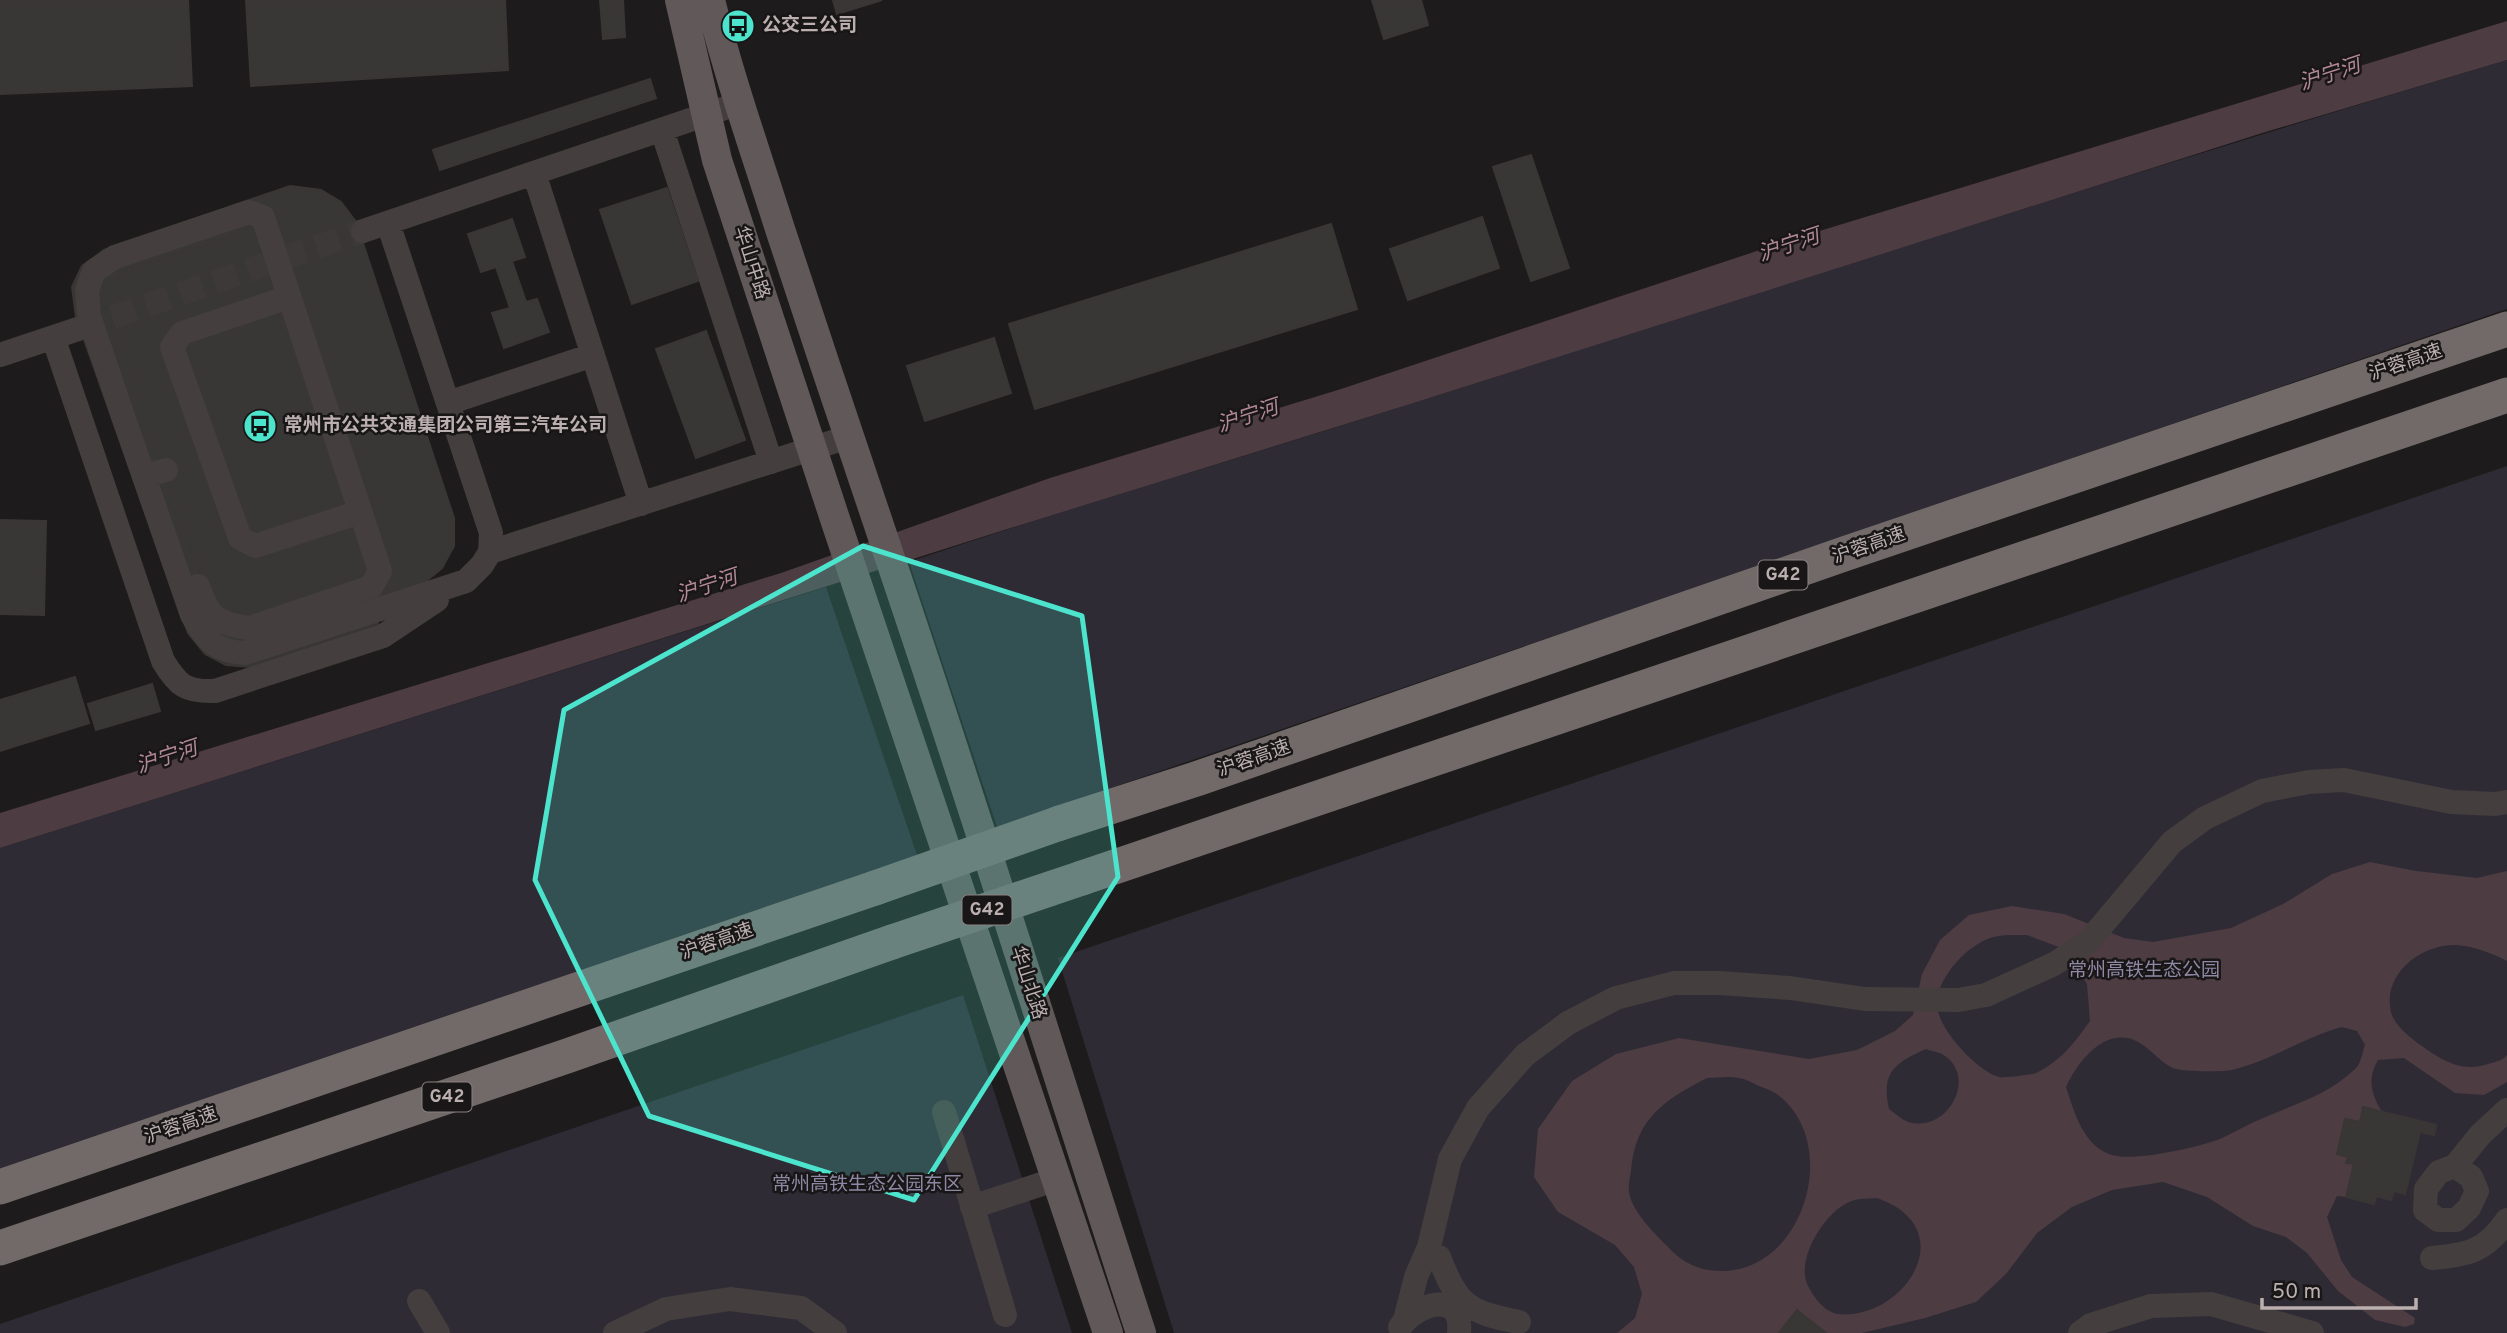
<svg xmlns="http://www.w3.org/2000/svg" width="2507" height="1333" font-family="Overpass,'Noto Sans SC',sans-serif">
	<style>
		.green { fill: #2e2b34 }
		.water { fill: #4e3c43; fill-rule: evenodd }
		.building { fill: #393736; stroke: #393635; stroke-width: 2 }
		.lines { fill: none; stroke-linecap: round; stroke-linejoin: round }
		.minor-tunnel { stroke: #3d3939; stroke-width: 24; stroke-dasharray: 24 12; stroke-linecap: butt }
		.minor { stroke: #443e3e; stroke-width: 24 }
		.major { stroke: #605859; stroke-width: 30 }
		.highway { stroke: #726969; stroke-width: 35 }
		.minor-bridge { stroke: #443e3e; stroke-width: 24 }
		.highway-bridge { stroke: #726969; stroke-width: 35 }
		.marked { fill: #4ce4cd; fill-opacity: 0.2; stroke: #4ce4cd; stroke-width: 5; stroke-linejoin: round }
		.labels { text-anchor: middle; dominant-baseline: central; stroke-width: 5; stroke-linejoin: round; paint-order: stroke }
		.shield { fill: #181616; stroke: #8a8182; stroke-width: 2 }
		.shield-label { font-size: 18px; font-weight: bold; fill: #bbafb0 }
		.poi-label { font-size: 19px; font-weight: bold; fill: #bbafb0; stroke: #181616; text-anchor: start }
		.street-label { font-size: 19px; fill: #bbafb0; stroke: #181616 }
		.park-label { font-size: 19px; fill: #8f88a4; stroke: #181616 }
		.water-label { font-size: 21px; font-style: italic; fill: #b38998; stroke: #181616 }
	</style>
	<rect width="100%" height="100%" fill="#1d1b1b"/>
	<path class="green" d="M2507,60V309L997,827L909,562C1074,506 1241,458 1407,405C1773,288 2139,170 2507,60Z
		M2507,466V1333H1174L1058,958Z
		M826,587L918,858L0,1170V848Z
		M963,995L1072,1333H0V1324Z"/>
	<path class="water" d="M2507,21V60L2259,134L1404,406L998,532L0,848V813L781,573L1050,478L1341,389L1790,240Z
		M2370,862L2416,871L2477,878L2507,871V961C2491,953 2474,946 2456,945C2421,944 2382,974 2391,1012C2394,1024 2406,1034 2415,1041C2437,1057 2459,1074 2488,1064C2495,1062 2502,1061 2507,1055V1082L2484,1095L2455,1093L2404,1058L2378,1060C2367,1078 2371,1094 2382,1112L2364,1108L2360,1122L2345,1119L2337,1154L2348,1157L2347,1162L2354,1164L2346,1197L2337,1196L2327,1217L2341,1260L2352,1277L2415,1318L2414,1324L2405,1327L2375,1320L2338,1291L2307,1253L2286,1237L2253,1226L2207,1197L2163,1182L2112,1190L2072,1207L2037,1233L2006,1274L1976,1302L1925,1318L1862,1333H1826L1797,1311L1779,1333H1617L1635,1318L1642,1294L1634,1267L1615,1245L1558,1212L1534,1177L1538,1129L1572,1081L1616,1054L1679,1038L1809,1059L1857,1050L1895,1031L1913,1015L1922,974L1940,940L1969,915L2012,906L2064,914L2124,938L2153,942L2231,928L2283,904L2332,874ZM2027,935L2067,950L2087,984L2090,1021C2075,1042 2061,1061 2036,1073C2031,1075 2005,1078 1999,1077C1977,1071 1934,1026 1937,1001C1939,976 1967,946 1990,938C2001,934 2016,935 2027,935ZM2342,1027L2357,1031L2365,1045C2362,1053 2361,1064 2355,1069C2327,1096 2294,1104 2261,1119C2248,1124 2235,1132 2222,1138C2201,1147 2133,1162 2112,1155C2084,1147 2074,1112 2066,1087C2077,1063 2103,1028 2134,1040C2149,1046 2159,1062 2173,1068C2182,1072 2222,1072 2232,1070C2271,1061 2304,1037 2342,1027ZM1926,1049C1931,1051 1938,1052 1942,1054C1978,1075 1950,1130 1912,1123C1904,1122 1896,1114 1889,1109C1881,1073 1894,1063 1926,1049ZM1707,1078C1717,1078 1729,1076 1739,1078C1746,1079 1753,1083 1759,1086C1765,1088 1773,1091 1778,1095C1841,1143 1805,1267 1726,1271C1704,1272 1684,1265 1669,1248C1655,1234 1632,1212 1629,1192C1628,1186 1630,1177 1631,1171C1635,1119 1664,1100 1707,1078ZM1877,1198C1965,1229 1903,1321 1838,1314C1824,1312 1814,1297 1808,1286C1794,1259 1828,1206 1855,1200C1862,1198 1870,1199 1877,1198Z"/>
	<path class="building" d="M0,0H188L192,86L0,94Z
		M246,0H505L508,70L251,86Z
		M600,0H623L625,37L603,39Z
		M833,0H882L837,14Z
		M1372,0H1421L1428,25L1384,39Z
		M650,79L656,98L440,170L433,150Z
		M1531,155L1569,268L1531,281L1493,167Z
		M290,186L321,190L341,202L356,222L454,518V546L442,568L421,585L370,602L378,624L251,667L226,665L205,654L188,633L76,317L72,287L82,266L104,250Z
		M290,186L321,190L341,202L356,222L454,518V546L442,568L421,585L370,602L245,617L226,613L204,584L108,306V292L114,282L125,272L241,234L231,206Z
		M667,188L698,281L632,304L600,210Z
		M1482,217L1499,268L1408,300L1390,249Z
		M512,219L525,257L512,261L526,302L537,299L549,332L504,348L492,313L510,308L496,267L481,272L468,234Z
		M1331,224L1357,309L1035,409L1009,324Z
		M706,331L745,440L696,458L656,349Z
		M994,338L1011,393L925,421L907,366Z
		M0,520L46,521L44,615L0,614Z
		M75,677L89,723L0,751V700Z
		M152,684L160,711L96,730L88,704Z
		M2363,1107L2436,1125L2434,1135L2420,1132L2405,1194L2394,1191L2391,1200L2376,1196L2374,1204L2346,1197L2354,1164L2346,1163L2348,1157L2337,1154L2345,1119L2360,1122Z
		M1797,1310L1826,1333H1779Z"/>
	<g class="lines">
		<path class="minor-tunnel" d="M78,329L363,231"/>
		<path class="minor" d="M662,130L771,462
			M534,173L641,504
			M388,223L491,533L490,552
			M363,231L740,103
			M289,297L182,333L172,347L240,538L255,546L360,512
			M53,337L163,661C178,686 186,692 215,691L383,636L437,600
			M0,355L78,329
			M448,403L593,355
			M123,416L192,615C207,641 214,651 245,653L466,581L482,565L490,552L848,437
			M144,476L166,470
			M198,586C208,617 217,624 249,628
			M944,1112L1005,1315
			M2455,1166L2471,1177L2477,1191L2469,1208L2456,1220H2438L2425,1210L2426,1189L2439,1172L2455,1166L2480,1135L2507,1110
			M972,1207L1057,1179
			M1439,1257C1458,1306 1468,1312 1519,1322
			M2432,1258C2468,1255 2486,1251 2507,1220
			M419,1301L438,1333
			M1405,1320L1416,1277L1429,1247L1450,1159L1478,1108L1525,1055L1568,1023L1616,998L1674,983H1719L1790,988L1865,999L1958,1000L1986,995L2054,964L2088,942L2172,842L2205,818L2262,791L2309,782L2344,780L2451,802L2495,804L2507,802
			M1400,1327C1417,1303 1463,1289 1459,1333
			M615,1333L666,1309L730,1299L801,1308L835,1333
			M2080,1333L2091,1325L2151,1306L2211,1304L2312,1333"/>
		<path class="major" d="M680,0L717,160L836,522L1108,1333
			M710,0C729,77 756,153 780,229C818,345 857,460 896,576C981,827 1059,1081 1141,1333"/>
		<path class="highway" d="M1060,823L1199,778L1844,554L2507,329
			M1082,878L2507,395
			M0,1187L875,888
			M0,1248L567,1056L892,942"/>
		<path class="minor-bridge" d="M123,416L89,316L87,290L94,271L115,257L249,212L263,217L380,571L371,587L249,628"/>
		<path class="highway-bridge" d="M875,888L1060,823
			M892,942L1082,878"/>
	</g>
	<path class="marked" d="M863,546L1082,616L1118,877L914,1200L649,1116L535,880L564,710Z"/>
	<defs>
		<symbol id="bus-disc" viewBox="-11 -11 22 22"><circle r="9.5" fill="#4ce4cd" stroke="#181616"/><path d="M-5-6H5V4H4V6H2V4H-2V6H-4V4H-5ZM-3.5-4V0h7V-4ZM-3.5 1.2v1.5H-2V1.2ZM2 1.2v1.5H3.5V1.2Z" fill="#111"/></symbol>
	</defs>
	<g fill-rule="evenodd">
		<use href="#bus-disc" x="719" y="7" width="38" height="38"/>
		<use href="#bus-disc" x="241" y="407" width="38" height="38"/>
	</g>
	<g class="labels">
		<g class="shield">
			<rect x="1758.5" y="560.5" width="49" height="29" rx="5"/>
			<rect x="962.5" y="895.5" width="49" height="29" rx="5"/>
			<rect x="422.5" y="1082.5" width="49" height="29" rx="5"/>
		</g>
		<g class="shield-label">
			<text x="1783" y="575">G42</text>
			<text x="987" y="910">G42</text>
			<text x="447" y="1097">G42</text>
		</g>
		<g class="poi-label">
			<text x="762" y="26">公交三公司</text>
			<text x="284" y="426">常州市公共交通集团公司第三汽车公司</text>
		</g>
		<g class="street-label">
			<text transform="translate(751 263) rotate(72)">华山中路</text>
			<text transform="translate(2406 363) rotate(-19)">沪蓉高速</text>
			<text transform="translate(1869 546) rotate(-19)">沪蓉高速</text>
			<text transform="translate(1254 759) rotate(-19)">沪蓉高速</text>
			<text transform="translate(717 942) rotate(-19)">沪蓉高速</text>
			<text transform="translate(1028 983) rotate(72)">华山北路</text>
			<text transform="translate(181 1126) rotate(-19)">沪蓉高速</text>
		</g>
		<g class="park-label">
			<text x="2144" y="971">常州高铁生态公园</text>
			<text x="867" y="1185">常州高铁生态公园东区</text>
		</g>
		<g class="water-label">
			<text transform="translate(2330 75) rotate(-18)">沪宁河</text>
			<text transform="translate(1789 246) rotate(-18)">沪宁河</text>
			<text transform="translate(1248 417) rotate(-18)">沪宁河</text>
			<text transform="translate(707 587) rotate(-18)">沪宁河</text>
			<text transform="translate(167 758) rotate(-18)">沪宁河</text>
		</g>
	</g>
	<path d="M2262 1298v10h154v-10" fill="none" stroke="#bbafb0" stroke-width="3.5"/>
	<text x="2272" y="1298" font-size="21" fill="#bbafb0" stroke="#181616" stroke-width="5" paint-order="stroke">50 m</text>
</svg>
